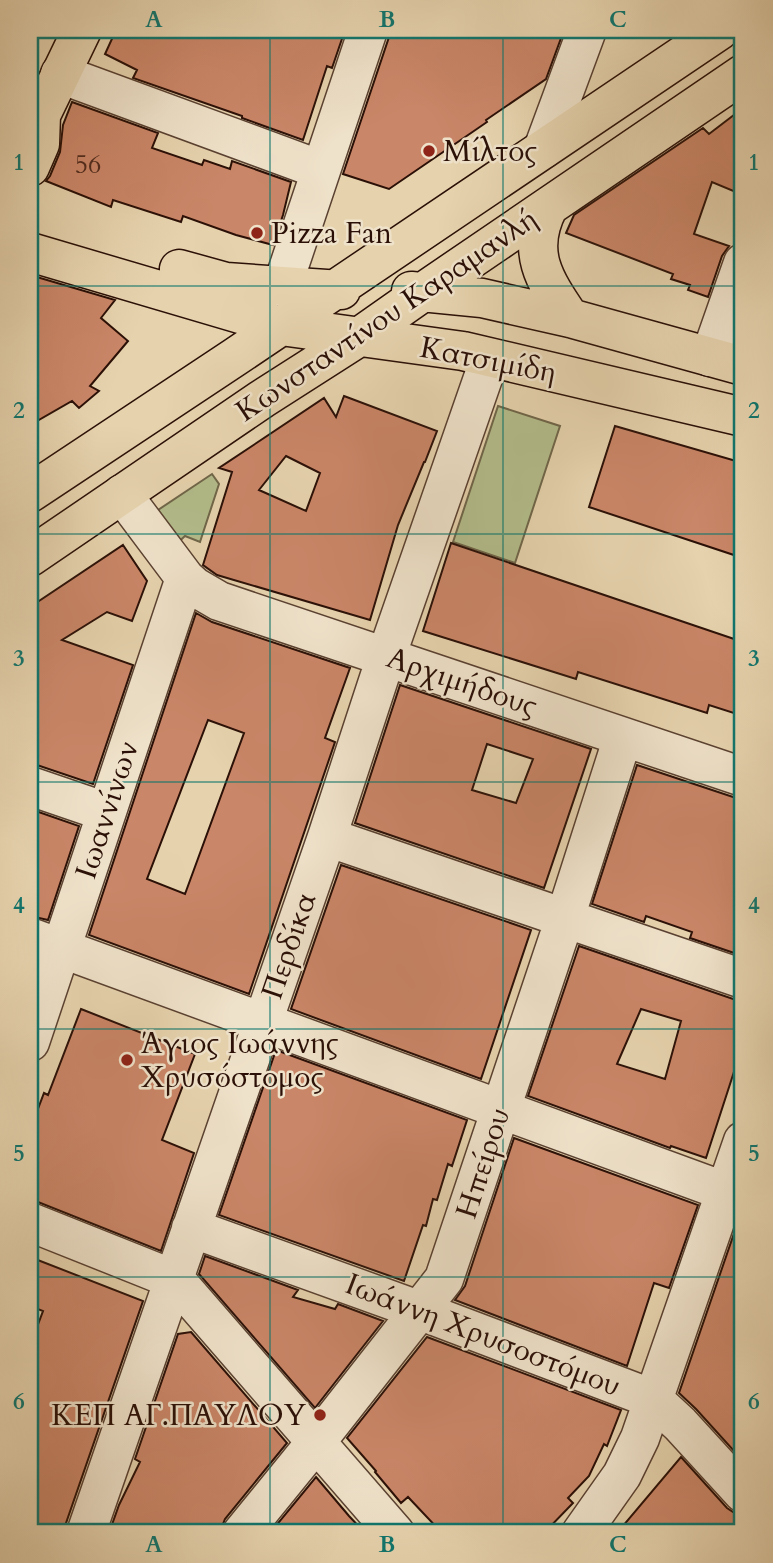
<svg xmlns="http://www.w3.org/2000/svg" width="773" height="1563" font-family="Cardo,serif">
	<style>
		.green { fill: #b3bc8b; stroke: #6f6649; stroke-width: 2 }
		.building { fill: #ca8668; stroke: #2b1007; stroke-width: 2; fill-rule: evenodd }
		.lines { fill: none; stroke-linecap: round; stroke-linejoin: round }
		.minor-casing { stroke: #5a4131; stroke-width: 41 }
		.major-casing { stroke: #2b1007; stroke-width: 41 }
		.minor { stroke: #efe2ca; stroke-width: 38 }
		.major { stroke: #e6d3ae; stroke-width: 38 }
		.grid { fill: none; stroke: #0f766e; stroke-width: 2; stroke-opacity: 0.55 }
		.poi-dot { fill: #8f2418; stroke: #efe2ca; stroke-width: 2.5 }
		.labels { text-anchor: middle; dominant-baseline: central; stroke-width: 5; stroke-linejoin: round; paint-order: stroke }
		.number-label { font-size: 26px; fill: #532e1f }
		.poi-label { font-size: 30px; fill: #2b1007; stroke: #efe2ca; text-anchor: start }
		.street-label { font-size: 30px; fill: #2b1007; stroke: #efe2ca }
		.neatline { fill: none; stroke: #0f766e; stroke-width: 2.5 }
		.grid-label { font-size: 23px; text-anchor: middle; font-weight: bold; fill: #0f766e }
	</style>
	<rect width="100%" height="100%" fill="#e6d3ae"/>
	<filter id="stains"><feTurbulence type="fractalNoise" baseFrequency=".00286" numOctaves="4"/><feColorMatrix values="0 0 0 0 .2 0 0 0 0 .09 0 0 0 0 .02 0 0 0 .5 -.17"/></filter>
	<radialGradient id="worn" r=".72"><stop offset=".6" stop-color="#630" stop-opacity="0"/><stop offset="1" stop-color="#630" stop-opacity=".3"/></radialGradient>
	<path class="green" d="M498,406L560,426L515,563L453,542Z
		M212,474L219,484L200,542L185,536L170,550L146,518Z"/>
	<path class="building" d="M116,30H345L332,68L327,66L303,140L242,118V116L133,78L137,70L105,54Z
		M389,30H564L546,79L486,120L487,122L471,133L389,189L343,174L389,37Z
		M72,102L158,133L152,148L202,165L204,160L230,169L232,161L291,182L283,215L273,245L236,235L183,216L181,222L113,200L111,207L46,181L50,176L60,152L63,125Z
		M743,108V195L712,182L694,234L729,246L722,256L708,297L688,290L690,285L671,279L673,274L566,233L574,215L703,128L709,134Z
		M30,275L115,300L101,318L128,341L90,386L99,391L79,408L72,401L30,425Z
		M344,396L437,431L425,462H424L398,525L370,620L217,575L203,565L232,472L219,468L324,398L336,417ZM286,456L320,473L306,511L259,490Z
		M615,426L743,463V558L589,507Z
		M451,543L743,642V716L709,705L707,713L578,672L576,679L423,631Z
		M123,545L147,581L132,621L107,612L62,640L133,665L93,784L37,765H30V607Z
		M196,613L212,622L350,668L325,738L335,742L249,994L89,935ZM208,720L244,733L185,894L147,879Z
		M400,685L591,749L544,888L355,823ZM487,744L533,759L516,803L472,790Z
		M637,765L736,798H743V956L690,938L692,932L646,916L644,922L592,904Z
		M30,809L79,826L48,920L30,916Z
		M341,865L531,930L481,1079L291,1009Z
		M579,946L736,1000H743V1044L706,1158L671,1146L670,1148L528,1096ZM641,1009L681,1021L665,1079L617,1064Z
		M81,1009L195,1054L162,1140L194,1153L161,1251L38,1202L30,1201V1130L44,1093L48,1095Z
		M276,1050L467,1120L452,1166L448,1164L437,1200L433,1199L426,1226L423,1225L404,1281L219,1215Z
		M514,1138L698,1205L669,1288L654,1283L627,1366L455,1300L465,1286Z
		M739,1219H743V1461L696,1409L679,1393Z
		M205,1256L298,1290L293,1297L335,1309L338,1304L383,1321L315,1408L199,1274Z
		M30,1257L143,1301L65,1526V1533H30V1346L43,1311L30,1306Z
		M191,1332L287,1443L225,1519L221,1529V1533H109L119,1505L140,1462L135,1459L178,1334Z
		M427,1337L621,1410L607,1446L604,1444L589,1476L568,1498L573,1503L544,1533H442L408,1497L401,1503L375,1472L376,1471L347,1438Z
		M681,1457L727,1508L736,1514H743V1533H617Z
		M316,1477L349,1516L365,1533H270Z"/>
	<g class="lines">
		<defs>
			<path id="minor" d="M60,74L321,170
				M543,149L587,30
				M282,287L368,30
				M710,357L743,263
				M122,494L185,578L195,587L219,601L743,777
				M30,786L106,812
				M327,837L743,979
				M30,937L743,1198
				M30,1042L185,578
				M30,1222L173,1279L179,1284L395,1533
				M191,1228L421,1311L653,1399L680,1424L743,1493
				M86,1533L327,837L386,657L490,358
				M242,1533L316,1442L444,1279L565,918L623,737
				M581,1533L622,1475L640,1438L743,1141"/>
			<path id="major" d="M30,167L40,144L41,115L82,30
				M549,206C525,251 544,280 570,318
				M30,252L281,326L463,351L743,417
				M179,269L226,282L341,290
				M411,291L482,298L570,318L743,366
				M30,493L235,357L720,30
				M30,557L262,399L359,337L423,292L743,74"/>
		</defs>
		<use href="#minor" class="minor-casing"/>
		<use href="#major" class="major-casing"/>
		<use href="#minor" class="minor"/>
		<use href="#major" class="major"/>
	</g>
	<path class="grid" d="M270,30V1533M503,30V1533M30,286H743M30,534H743M30,782H743M30,1029H743M30,1277H743"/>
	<g class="poi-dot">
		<circle cx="429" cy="151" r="7"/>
		<circle cx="257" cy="233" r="7"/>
		<circle cx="127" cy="1060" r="7"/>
		<circle cx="320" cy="1415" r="7"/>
	</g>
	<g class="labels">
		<g class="number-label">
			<text x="88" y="164">56</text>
		</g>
		<g class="poi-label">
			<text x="443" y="151">Μίλτος</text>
			<text x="271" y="233">Pizza Fan</text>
			<text x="141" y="1043">Άγιος Ιωάννης<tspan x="141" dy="34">Χρυσόστομος</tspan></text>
			<text x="306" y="1415" text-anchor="end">ΚΕΠ ΑΓ.ΠΑΥΛΟΥ</text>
		</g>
		<g class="street-label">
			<text transform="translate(387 315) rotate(-34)">Κωνσταντίνου Καραμανλή</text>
			<text transform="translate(488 360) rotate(11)">Κατσιμίδη</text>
			<text transform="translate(462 682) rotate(19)">Αρχιμήδους</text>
			<text transform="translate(107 810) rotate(-72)">Ιωαννίνων</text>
			<text transform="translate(289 946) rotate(-71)">Περδίκα</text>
			<text transform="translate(483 1163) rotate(-72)">Ηπείρου</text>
			<text transform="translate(483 1335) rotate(21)">Ιωάννη Χρυσοστόμου</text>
		</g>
	</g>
	<rect width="773" height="1563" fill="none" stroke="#e6d3ae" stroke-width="77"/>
	<rect x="38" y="38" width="696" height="1486" class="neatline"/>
	<g class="grid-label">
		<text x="154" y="27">A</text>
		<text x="387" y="27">B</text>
		<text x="618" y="27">C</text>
		<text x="19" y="170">1</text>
		<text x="754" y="170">1</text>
		<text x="19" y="418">2</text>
		<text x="754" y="418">2</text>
		<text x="19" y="666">3</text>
		<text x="754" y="666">3</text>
		<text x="19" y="913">4</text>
		<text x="754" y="913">4</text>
		<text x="19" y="1161">5</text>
		<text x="754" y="1161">5</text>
		<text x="19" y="1409">6</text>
		<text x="754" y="1409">6</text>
		<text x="154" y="1552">A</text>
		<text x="387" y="1552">B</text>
		<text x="618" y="1552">C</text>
	</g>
	<rect width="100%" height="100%" filter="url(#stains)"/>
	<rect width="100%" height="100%" fill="url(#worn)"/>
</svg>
